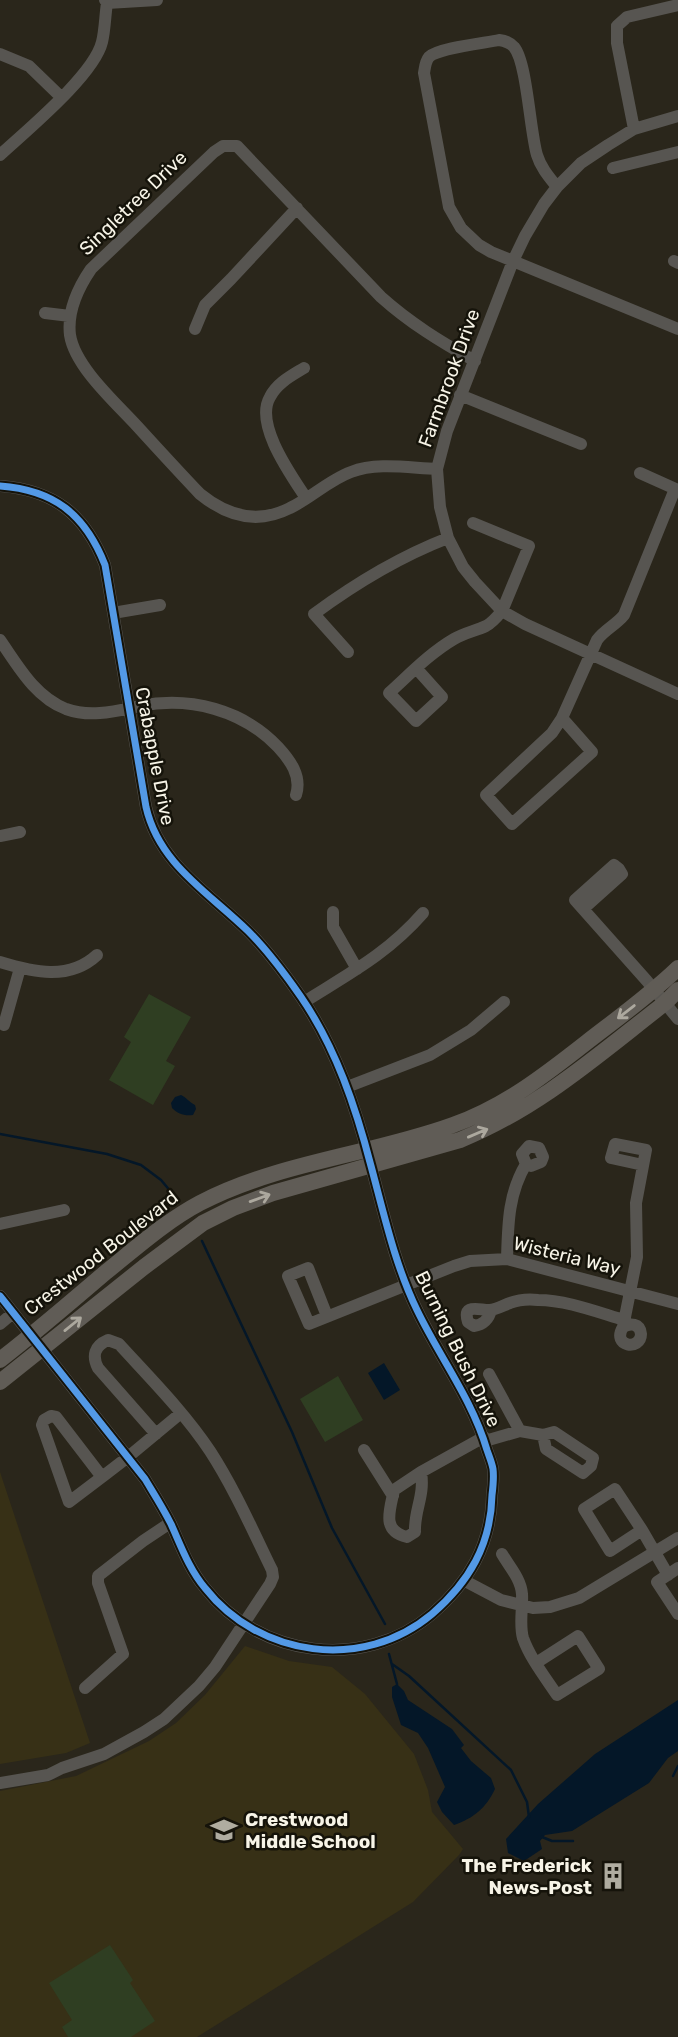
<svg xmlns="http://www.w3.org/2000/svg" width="678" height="2037" font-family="Rubik,sans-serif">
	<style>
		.built { fill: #373016 }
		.green { fill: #2f3e22 }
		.water { fill: #041728 }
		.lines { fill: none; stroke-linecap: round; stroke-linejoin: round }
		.stream { stroke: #041728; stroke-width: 2.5 }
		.minor { stroke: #575551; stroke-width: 12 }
		.major { stroke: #605c56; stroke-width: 16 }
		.cycleway-casing { stroke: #15130a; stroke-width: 11 }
		.cycleway { stroke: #5399e6; stroke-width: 7 }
		.oneway { stroke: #aca89e }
		.labels { text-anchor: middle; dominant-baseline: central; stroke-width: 5; stroke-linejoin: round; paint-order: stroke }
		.street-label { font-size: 19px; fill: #f7f4e7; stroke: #15130a }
		.poi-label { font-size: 19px; font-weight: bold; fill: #f7f4e7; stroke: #15130a; text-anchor: start }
	</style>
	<rect width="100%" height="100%" fill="#2a261b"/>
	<path class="built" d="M0,1472L90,1743L66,1753L0,1764Z
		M245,1646L289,1661L332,1667L365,1694L414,1754L428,1790L432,1812L463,1849L459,1855L413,1902L197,2037H0V1791L76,1776L149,1741L176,1723L205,1695Z"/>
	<path class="green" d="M149,994L191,1017L166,1061L175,1066L153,1105L109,1080L131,1042L124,1037Z
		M338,1376L363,1420L325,1442L300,1399Z
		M110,1945L133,1980L130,1983L155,2021L131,2037H68L62,2027L72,2020L49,1983Z"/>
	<path class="water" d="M181,1095C186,1097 189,1102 195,1105L196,1109L193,1115C184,1116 178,1114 172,1108L171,1103L175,1097Z
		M384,1363L400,1390L384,1400L368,1373Z
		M397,1684L404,1691L408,1700L452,1729L464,1745L461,1748L471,1761L491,1778L495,1789C486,1808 474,1818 454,1825L442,1812L437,1802L445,1787L428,1748L418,1733L401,1725L392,1697V1687Z
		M678,1700V1751L668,1758L649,1783L572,1831L545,1835L540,1841L542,1849L524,1861L508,1853L506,1839L538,1804L595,1754Z"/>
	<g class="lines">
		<path class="stream" d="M0,1134L107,1154L141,1165L161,1180L177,1199
			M202,1241L292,1432L332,1528L385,1624
			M389,1654L397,1684
			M392,1664L409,1676L511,1770L527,1802L529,1817
			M673,1776L678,1766
			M542,1837L552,1841H573"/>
		<path class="minor" d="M107,3L157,0
			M0,54L29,66L61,97
			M678,116L634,129L608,145L581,163L557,187L544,204L525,236L513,261L447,431L437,469L440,507L448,538L463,567L475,582L502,611L525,624L678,694
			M634,129L617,43V26L627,17L678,5
			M0,155C27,130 94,75 102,42C105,30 105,16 107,3L105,0
			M613,168L678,152
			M557,187C549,177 541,168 537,155C530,132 527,62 514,47C510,42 505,41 499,40C485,43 438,48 429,57C425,62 425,68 424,73L449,207L461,228L479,245L491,252L678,329
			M674,261L678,263
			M45,313L70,316
			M195,329L205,305L231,279L297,208
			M304,368C291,376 277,383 270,397C254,424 291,475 306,498
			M460,395L581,444
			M437,469C409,468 377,462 351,472C329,480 311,498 290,508C257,525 227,516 200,494C179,472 158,449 137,426C116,403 75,367 70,335C67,310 78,288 91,269L214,152L223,146H237L381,297C410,323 441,342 475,361
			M640,473L678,490
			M0,486C54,490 85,514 105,565L146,807C159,864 208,892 248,931C268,951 285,974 301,997C336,1048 356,1108 371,1166C384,1214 395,1265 417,1310C440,1358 472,1399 487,1450C489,1456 492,1463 493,1469C494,1477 493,1487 492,1495C491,1545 469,1582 432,1614C363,1672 259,1657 205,1588C189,1569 181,1546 171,1524C163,1508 154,1494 145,1479L0,1296
			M113,613L160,605
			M0,640C18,666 35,697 66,709C91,718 116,711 140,706C190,696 243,710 278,747C290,760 302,776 296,795
			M348,652L314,614C356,583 399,557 448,538
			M416,668L442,697L416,721L389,693C410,674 430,653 454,639C464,633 475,631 486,626C492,623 497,617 502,611L529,546L473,523
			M562,718L592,752L512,824L486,795L552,733L562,718L597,640C604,630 616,625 624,615L675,489
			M0,836L20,832
			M583,909L622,874L619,869L614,865L575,900L647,981L678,1019
			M333,912V927L357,969
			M0,962C33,972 69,981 97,955
			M304,1002C350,973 387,954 423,913
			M4,1025L20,968
			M347,1087L430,1055L471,1030L504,1002
			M0,1224L64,1210
			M507,1259C508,1225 508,1194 526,1164L522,1154L529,1146L539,1148L543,1157L541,1162L531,1166L526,1164
			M491,1310C489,1319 483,1325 474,1326L468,1322C462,1303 479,1310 489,1310C496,1310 504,1305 510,1303C518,1300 529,1299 538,1300C566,1300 597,1312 624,1320
			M327,1316L308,1268L288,1276L309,1324L454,1266L470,1261L507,1259L678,1304
			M0,1324L13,1313
			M623,1327C611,1347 641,1351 641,1334C640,1323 630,1323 623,1327L637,1257L636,1203L646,1150L615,1144L611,1158L643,1165
			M489,1374L520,1431
			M485,1441L520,1431L543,1435L554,1432L593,1458L591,1466L583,1473L546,1449L543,1435
			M364,1450L393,1496
			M421,1472C425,1496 414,1510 415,1532L407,1537C381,1531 390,1510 394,1490Z
			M421,1472L484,1437
			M102,1477L69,1502L42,1425L44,1420L51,1416L56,1417L102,1477L128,1457L181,1413
			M642,1530L615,1489L584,1509L610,1551L642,1530L668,1575
			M502,1554C509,1566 521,1579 522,1594C523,1608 519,1624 523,1638C530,1658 545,1677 557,1695L599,1669L578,1636L536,1663
			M678,1568L657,1582L678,1614
			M465,1581L501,1600L533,1608L550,1607L579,1598L678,1538
			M85,1688L123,1654L98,1583V1576L143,1541L170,1523
			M0,1783L48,1775L62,1768L104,1754L144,1732L164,1719L199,1686L215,1667L270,1584L273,1577L272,1570C252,1529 234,1488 210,1451C184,1412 150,1378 119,1344L108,1340C94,1346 92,1356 98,1368L156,1434"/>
		<path class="major" d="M0,1360C36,1332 71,1302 106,1272C136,1248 166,1221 200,1203C279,1162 370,1155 453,1125C504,1107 545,1075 587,1042C618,1018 650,995 678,968
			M0,1382L144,1267L203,1223L233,1208L273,1193L460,1140C539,1108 599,1054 665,1003L678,990"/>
		<defs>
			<path id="cycleway" d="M0,486C54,490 85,514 105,565L146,807C159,864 208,892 248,931C268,951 285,974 301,997C336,1048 356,1108 371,1166C384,1214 395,1265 417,1310C440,1358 472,1399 487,1450C489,1456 492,1463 493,1469C494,1477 493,1487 492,1495C491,1545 469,1582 432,1614C363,1672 259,1657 205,1588C189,1569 181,1546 171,1524C163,1508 154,1494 145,1479L0,1296"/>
		</defs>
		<use href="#cycleway" class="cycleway-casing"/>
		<use href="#cycleway" class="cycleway"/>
	</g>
	<defs><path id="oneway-shaft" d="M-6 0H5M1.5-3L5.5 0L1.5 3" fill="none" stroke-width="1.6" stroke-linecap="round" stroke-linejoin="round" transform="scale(1.75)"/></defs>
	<g class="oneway">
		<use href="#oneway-shaft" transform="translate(626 1012) rotate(142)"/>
		<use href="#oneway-shaft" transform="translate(478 1133) rotate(-23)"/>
		<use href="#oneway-shaft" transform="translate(260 1198) rotate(-20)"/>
		<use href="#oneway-shaft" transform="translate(73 1324) rotate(-39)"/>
	</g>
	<defs>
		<symbol id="school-bare" viewBox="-9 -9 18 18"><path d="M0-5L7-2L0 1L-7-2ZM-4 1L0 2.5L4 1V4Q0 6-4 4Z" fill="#afaca0" stroke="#15130a" stroke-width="2.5" paint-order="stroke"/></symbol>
		<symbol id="building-bare" viewBox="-9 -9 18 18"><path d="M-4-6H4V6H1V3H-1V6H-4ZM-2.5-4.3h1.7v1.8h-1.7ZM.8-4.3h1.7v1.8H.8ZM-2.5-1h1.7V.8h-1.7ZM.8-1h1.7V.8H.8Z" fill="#afaca0" stroke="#15130a" stroke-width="2.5" paint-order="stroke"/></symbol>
	</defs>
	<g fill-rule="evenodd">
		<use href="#school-bare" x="205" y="1811" width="38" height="38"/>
		<use href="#building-bare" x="594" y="1857" width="38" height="38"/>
	</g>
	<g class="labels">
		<g class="street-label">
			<text transform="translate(133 203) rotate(-44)">Singletree Drive</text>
			<text transform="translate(449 378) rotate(-70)">Farmbrook Drive</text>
			<text transform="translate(155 756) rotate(79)">Crabapple Drive</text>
			<text transform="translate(101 1253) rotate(-38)">Crestwood Boulevard</text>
			<text transform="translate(567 1256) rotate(14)">Wisteria Way</text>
			<text transform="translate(458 1349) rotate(64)">Burning Bush Drive</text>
		</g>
		<g class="poi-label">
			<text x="245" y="1819">Crestwood<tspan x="245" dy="22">Middle School</tspan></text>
			<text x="592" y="1865" text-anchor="end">The Frederick<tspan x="592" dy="22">News-Post</tspan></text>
		</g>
	</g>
</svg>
